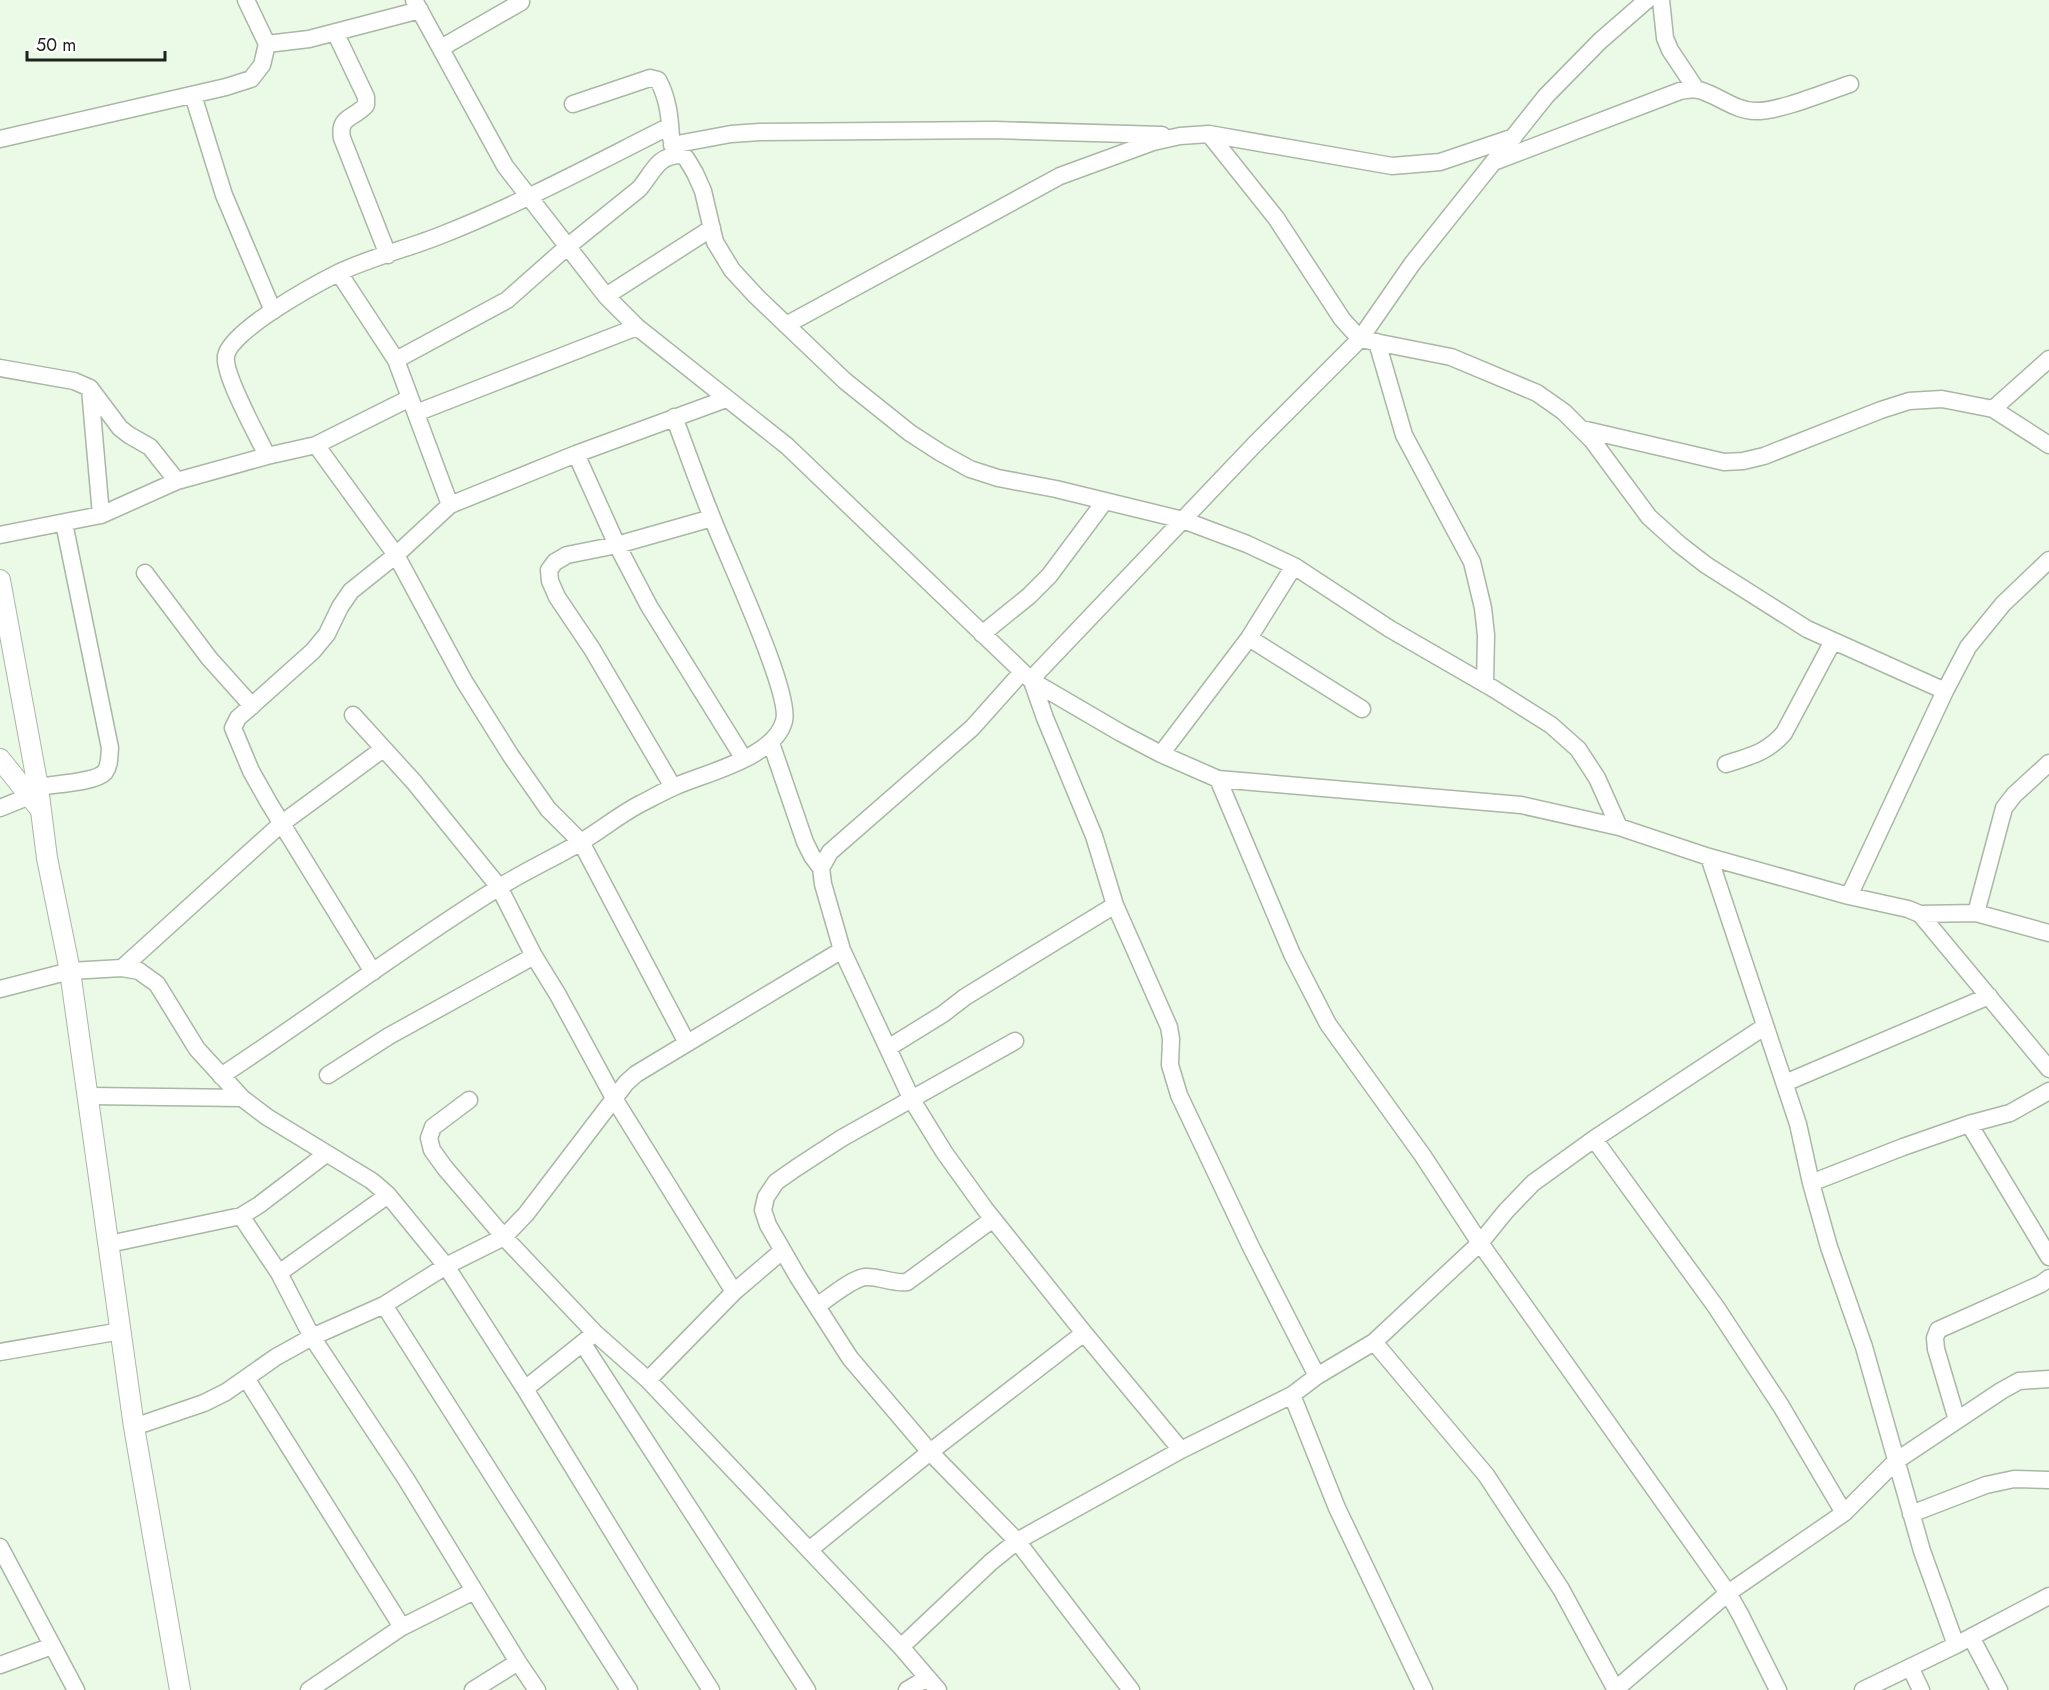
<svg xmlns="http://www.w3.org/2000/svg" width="2049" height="1690" font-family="Jost,sans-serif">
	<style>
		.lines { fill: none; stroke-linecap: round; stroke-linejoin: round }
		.minor-casing { stroke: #a9b7a5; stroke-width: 19 }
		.tertiary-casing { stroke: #a9b7a5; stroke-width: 22 }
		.minor { stroke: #fff; stroke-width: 16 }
		.tertiary { stroke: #fff; stroke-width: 20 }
	</style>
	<rect width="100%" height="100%" fill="#ebfae7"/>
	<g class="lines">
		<defs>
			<path id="minor" d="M414,0L505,166L606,296L637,327L787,446L1032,681L1121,733L1161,754L1218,779L1521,805L1619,827L1709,857L1849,896L1908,909L1920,914L1976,913L2049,933
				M1661,0L1665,38L1670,50L1696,89
				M335,32L366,97V105C354,119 338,116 342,138L388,255
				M267,44L309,39L420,10
				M441,48L521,2
				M193,95L224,195L273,311
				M573,104L650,78L658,80C668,98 670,118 671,138
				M1209,134L1276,218L1342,319L1360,339L1451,357L1537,393L1564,412L1592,440L1649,517L1679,544L1706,565L1807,629L1945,691
				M0,139L226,87L251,79L262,65L267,44L246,0
				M672,145L731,134L760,132L995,130L1162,135
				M1496,161L1680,91C1686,90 1693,89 1699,90C1718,95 1735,111 1755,111C1778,112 1826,92 1850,84
				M339,273L396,360L450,505
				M606,296L712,228
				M786,325L1060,176L1153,142L1180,136L1209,134L1392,166L1440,162L1514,137
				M1377,342L1404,435L1472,562L1483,608L1486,635L1485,684
				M396,360L507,300L567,247L639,189C653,173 657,155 681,155L686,158L695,173L703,191L715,242L732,270L756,296L845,381L910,433L941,453L970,469L998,478L1056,489L1183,520L1247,544L1294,566L1390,629L1494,689L1551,725L1578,749L1597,778L1619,827
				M0,368L74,381L90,388L120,428L129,435L150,447L177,481
				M90,389L101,515
				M1993,409L2049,359
				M416,413L637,327
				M1582,429L1724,462L1743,461L1764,456L1881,410L1909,401L1942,399L1993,409L2049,445
				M316,445L396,555L464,681L511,756L548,809L581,842L687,1043
				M576,454L617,545L649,606L744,759
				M267,456C258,436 223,375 226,356C230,331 314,285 338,273C371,257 410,248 444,234C522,203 596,163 670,126
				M0,535L101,515L177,481L267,456L316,445L410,398
				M145,573L209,658L252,706
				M982,634L1029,596L1049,576L1105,501
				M1249,638L1362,709
				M1022,672L972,728L830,852L821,868L823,884L842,950L912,1100L944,1152L985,1209L1084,1333L1181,1450
				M353,715L414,782L499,887L534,956L558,995L615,1100L734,1292
				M771,743L805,842L812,856L821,868
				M1161,754L1249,638L1294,566
				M1726,764C1750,756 1767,753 1784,733L1833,641
				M1218,779L1292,954L1328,1024L1423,1156L1480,1243L1728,1593L1741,1616L1778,1690
				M38,787C53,784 95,783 105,772C110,765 109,757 110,748L64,523
				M673,787L592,649L557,597L550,581L549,570L555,562L567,555L617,545L712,518
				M0,808L30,796
				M1709,857L1798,1124L1811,1183L1829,1247L1864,1347L1922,1551L1956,1645
				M1849,896L1945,691L1968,647L2003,604L2049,560
				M1976,913L2004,808L2014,795L2049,763
				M1920,914L2049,1069
				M122,968L281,824L383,749
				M373,972L269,803L251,771L233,728L238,718L313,651L327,634L340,607L351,591L396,555L450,505L576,454L726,399
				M0,989L70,971L122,968L139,971L157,984L197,1049L242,1098L267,1117L372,1181L388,1195L446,1266L525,1389L656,1603L711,1690
				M1015,1041L842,1138L796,1168L776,1182L766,1197L763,1210L768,1225L798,1277L850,1358L930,1452L1017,1541L1131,1690
				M888,1048L943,1014L965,997L1115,905
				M328,1075L389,1036L534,956
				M221,1076C314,1015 403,947 498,888C525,871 554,858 581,842C601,830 619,815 640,804C652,798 664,791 676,786C706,773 775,757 784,721C792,694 726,554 713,520C699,486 687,451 674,417
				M1785,1083L1989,996
				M89,1096L242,1098
				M469,1100L433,1127L429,1138L432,1150L445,1168L504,1237L595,1333L648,1380L901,1647L938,1690
				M1969,1124L2049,1257
				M1594,1139L1716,1307L1781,1406L1844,1513
				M1811,1183L1903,1147L1969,1124L2010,1113L2049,1091
				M241,1216L279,1273L312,1337L406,1479L518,1662L537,1690
				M109,1244L241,1216L259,1205L326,1154
				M279,1273L388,1195
				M384,1305L629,1690
				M817,1306C829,1298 851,1279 865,1277C880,1276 892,1284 907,1282L993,1219
				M1374,1342L1486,1475L1561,1589L1616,1690
				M583,1344L807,1690
				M0,1352L121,1331
				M1317,1376L1251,1247L1179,1095L1170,1065L1171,1039L1169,1027L1115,905L1094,836L1045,718L1032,681L1038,672L1255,444L1360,339L1412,264L1546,96L1600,41L1647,0
				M246,1378L402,1627
				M648,1380L734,1292L782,1251
				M525,1389L590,1337
				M1292,1395L1337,1508L1424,1690
				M1957,1420L1936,1349L1935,1338L1938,1330L2041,1284L2049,1278
				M134,1427L204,1403L226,1392L276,1357L312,1337L384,1305L446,1266L504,1237L526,1214L626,1083L636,1074L842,950
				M1911,1514L1986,1485L2014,1479L2049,1480
				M0,1547L76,1690
				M809,1550L930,1452L1084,1333
				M1971,1637L1999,1690
				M901,1647L991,1562L1017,1541L1181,1450L1292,1395L1317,1376L1374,1342L1480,1243L1506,1211L1533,1183L1594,1139L1764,1027
				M0,1665L52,1646
				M1910,1667L1921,1690
				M1616,1689L1728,1593L1844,1513L1896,1461L2001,1391L2019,1381L2049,1379
				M309,1690L402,1627L474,1591
				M473,1690L518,1662
				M907,1690L927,1678
				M1863,1690L1956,1645L2049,1596"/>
			<path id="tertiary" d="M0,580L38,787L47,858L70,971L134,1427L180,1690
				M0,759L40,809"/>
		</defs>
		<use href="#minor" class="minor-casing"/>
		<use href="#tertiary" class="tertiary-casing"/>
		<use href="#minor" class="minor"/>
		<use href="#tertiary" class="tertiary"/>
	</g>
	<path d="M27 51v9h138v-9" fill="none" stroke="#1d221c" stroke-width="3"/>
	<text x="36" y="51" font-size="18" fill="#1d221c" stroke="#ffffff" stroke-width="4.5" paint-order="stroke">50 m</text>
</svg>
